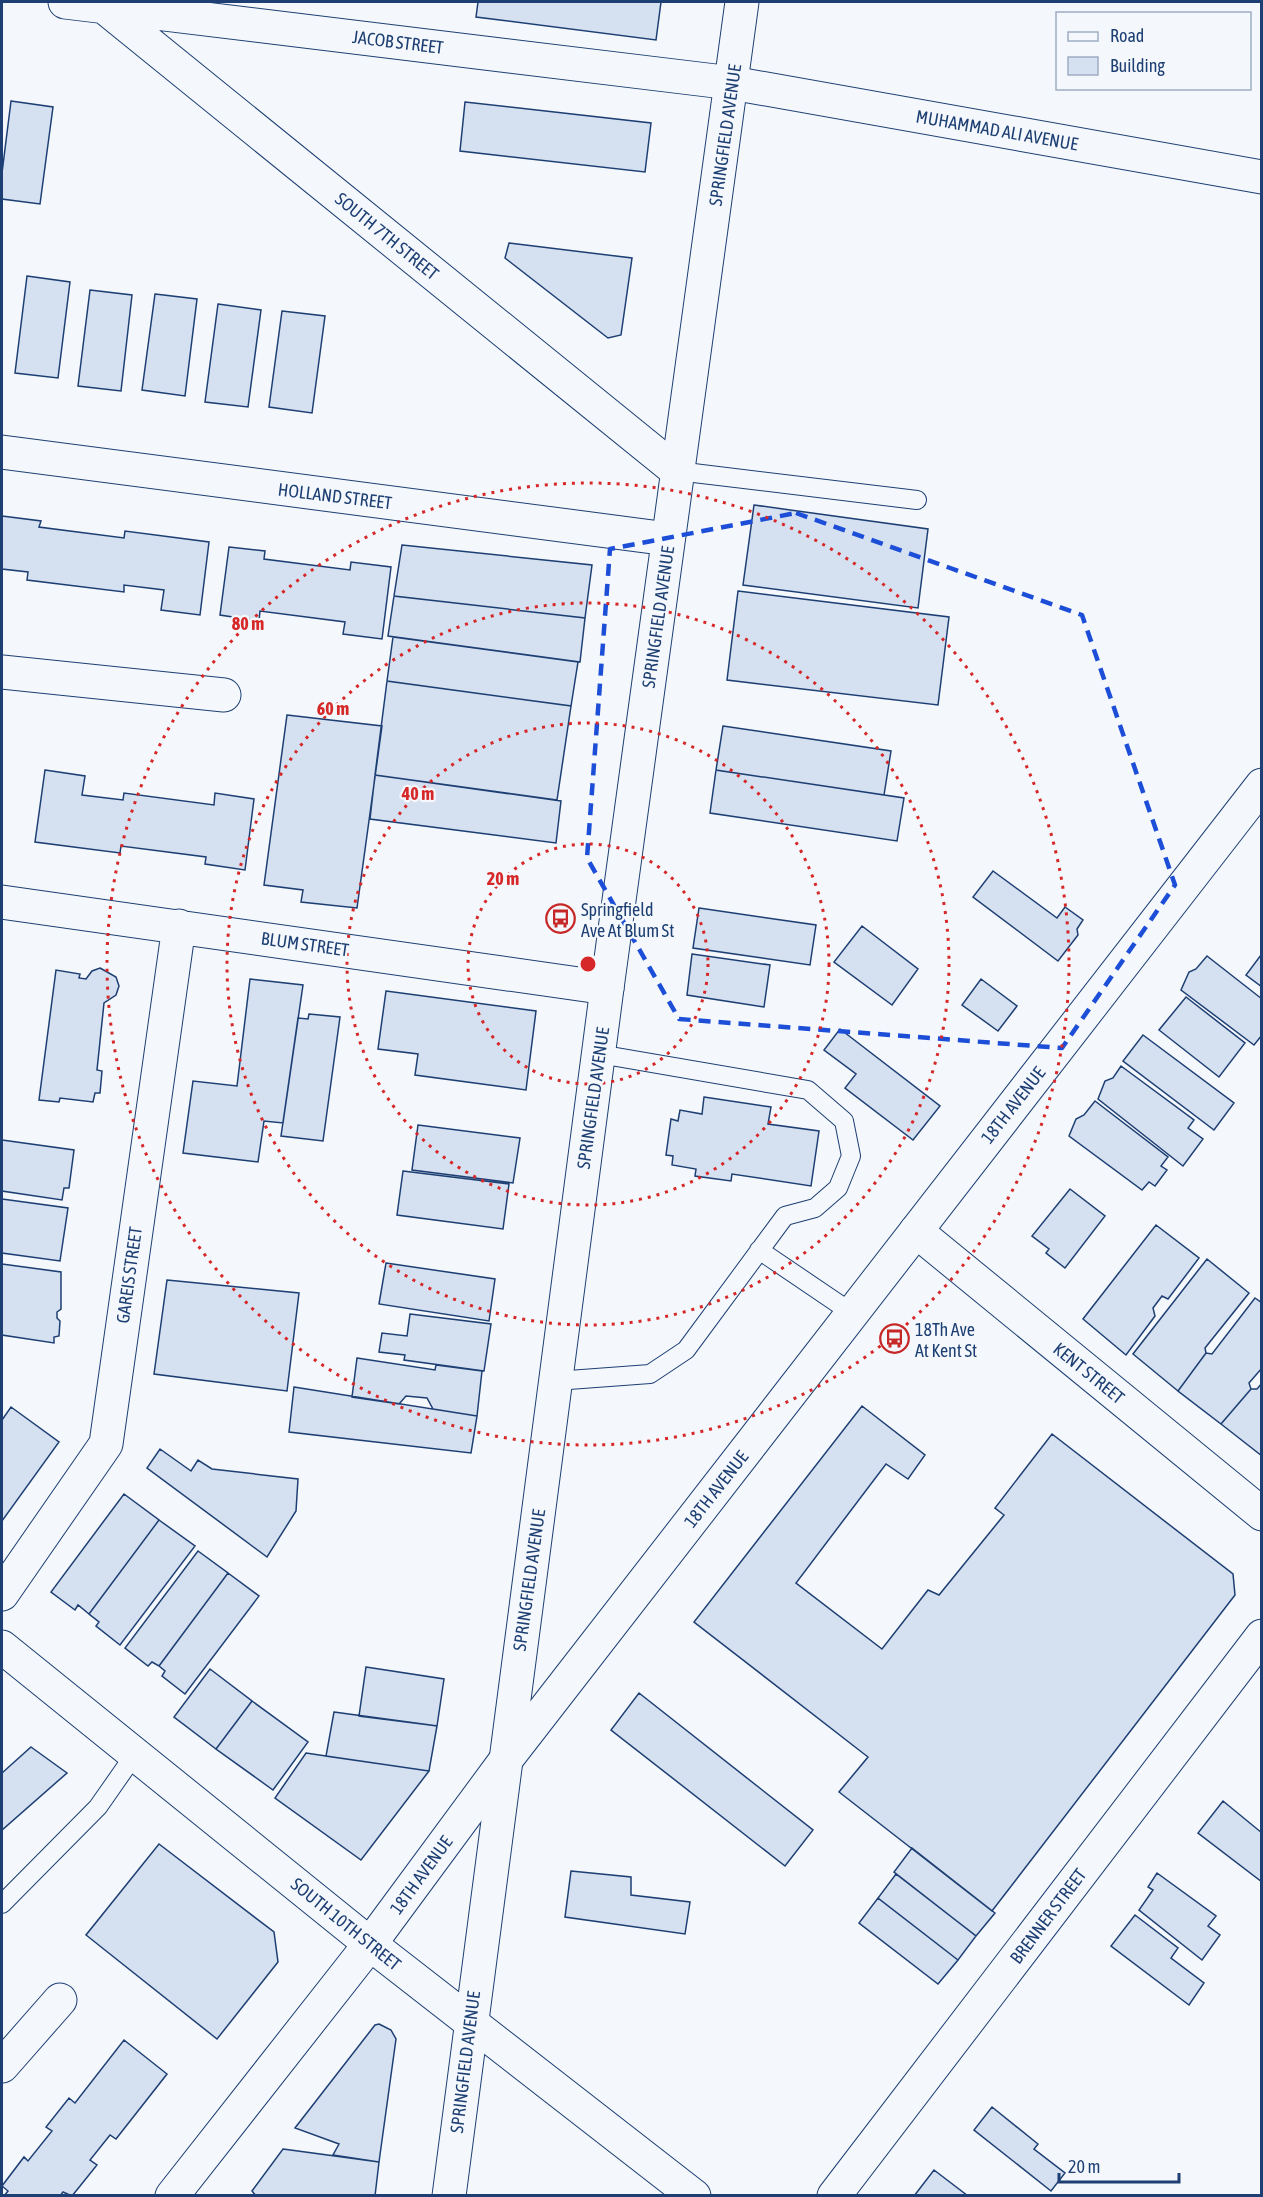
<svg xmlns="http://www.w3.org/2000/svg" width="1263" height="2197" font-family="'Asap Condensed',sans-serif">
	<style>
		.building { fill: #d5e0f0; stroke: #1d3f73; stroke-width: 1.5 }
		.lines { fill: none; stroke-linecap: round; stroke-linejoin: round }
		.service-casing { stroke: #1d3f73; stroke-width: 20 }
		.minor-casing { stroke: #1d3f73; stroke-width: 35 }
		.secondary-casing { stroke: #1d3f73; stroke-width: 35 }
		.primary-casing { stroke: #1d3f73; stroke-width: 35 }
		.service { stroke: #f4f7fb; stroke-width: 18 }
		.minor { stroke: #f4f7fb; stroke-width: 33 }
		.secondary { stroke: #f4f7fb; stroke-width: 33 }
		.primary { stroke: #f4f7fb; stroke-width: 33 }
		.marked { fill: none; stroke: #1d4ed8; stroke-width: 4.5; stroke-dasharray: 12 8; stroke-linejoin: round }
		.ring { fill: none; stroke: #d62828; stroke-width: 3; stroke-dasharray: 3 6 }
		.labels { text-anchor: middle; dominant-baseline: central; stroke-width: 4.5; stroke-linejoin: round; paint-order: stroke }
		.street-label { font-size: 18px; fill: #1d3f73; stroke: #f4f7fb }
		.poi-label { font-size: 18px; fill: #1d3f73; stroke: #f4f7fb; text-anchor: start }
		.centre { fill: #d62828; stroke: #f4f7fb; stroke-width: 3 }
		.ring-label { font-size: 18px; text-anchor: middle; font-weight: bold; fill: #d62828; stroke: #f4f7fb; stroke-width: 4.5; stroke-linejoin: round; paint-order: stroke }
	</style>
	<rect width="100%" height="100%" fill="#f4f7fb"/>
	<path class="building" d="M478,2H661L656,40L476,17Z
		M11,101L53,107L40,204L2,199V173Z
		M465,102L651,123L645,172L460,151Z
		M509,243L632,258L621,335L608,338L505,258Z
		M27,276L70,282L58,378L15,373Z
		M90,290L132,295L121,391L78,386Z
		M155,294L197,299L185,396L142,390Z
		M218,304L261,310L248,407L205,402Z
		M282,311L325,316L312,413L269,407Z
		M754,505L928,529L918,608L743,585Z
		M2,516L41,521L39,527L124,538L125,531L209,542L200,615L161,610L164,590L124,585V592L27,580L28,572L2,569Z
		M402,545L592,565L585,618L394,596Z
		M229,547L265,551L264,559L350,570L351,562L391,567L382,639L343,634L345,622L260,611L259,621L220,615Z
		M738,591L949,617L938,705L727,680Z
		M394,596L585,618L580,662L388,636Z
		M393,637L578,662L571,706L387,681Z
		M387,681L571,706L557,800L375,775Z
		M287,715L382,726L357,908L301,902L303,890L264,885Z
		M723,726L891,751L884,795L716,770Z
		M45,770L85,776L82,795L123,800L124,793L214,805L215,793L254,799L245,870L205,864L206,857L121,846L120,853L35,842Z
		M716,770L904,798L897,841L710,813Z
		M375,775L561,801L556,843L370,819Z
		M993,871L1057,918L1065,907L1083,920L1077,929L1078,935L1058,961L973,897Z
		M699,908L816,925L810,965L693,948Z
		M862,926L918,969L892,1005L834,962Z
		M692,954L770,965L764,1007L687,995Z
		M1261,955H1262V987L1246,975Z
		M1207,956L1262,999V1035L1254,1045L1181,990L1189,972L1196,969Z
		M100,968L116,977L119,986L116,995L104,1003L97,1070L102,1071L100,1093H95L93,1102L60,1098L59,1102L39,1100L56,970L80,974L79,978L86,979L92,971Z
		M250,979L303,985L283,1123L264,1121L258,1162L183,1153L193,1081L237,1086Z
		M981,979L1017,1006L998,1031L962,1005Z
		M386,991L536,1011L526,1090L415,1075L418,1054L378,1049Z
		M1186,997L1245,1043L1219,1077L1159,1030Z
		M309,1014L340,1017L323,1141L281,1136L298,1018L308,1019Z
		M840,1029L940,1106L913,1140L845,1088L856,1074L824,1050Z
		M1143,1035L1234,1103L1214,1130L1123,1061Z
		M1121,1066L1194,1120L1188,1128L1203,1139L1183,1166L1098,1099L1105,1081L1113,1078Z
		M704,1097L771,1107L768,1124L819,1131L811,1186L732,1174L731,1181L695,1176L696,1169L672,1165L673,1156L666,1155L671,1119L678,1121L680,1110L702,1114Z
		M1095,1101L1168,1157L1161,1166L1167,1170L1155,1186L1149,1182L1142,1190L1069,1136L1076,1119L1084,1115Z
		M418,1125L520,1138L513,1183L412,1170Z
		M2,1140L74,1150L69,1188H64L62,1200L2,1191Z
		M403,1171L509,1184L503,1229L397,1215Z
		M1070,1189L1105,1216L1065,1268L1046,1253L1049,1249L1032,1236Z
		M2,1199L68,1208L60,1261L2,1253Z
		M1156,1225L1199,1258L1168,1299L1162,1296L1153,1308L1155,1316L1126,1355L1083,1319Z
		M1207,1259L1249,1293L1205,1348L1206,1353L1178,1391L1133,1354Z
		M386,1263L495,1279L489,1321L379,1304Z
		M2,1264L61,1272V1309L57,1312V1318L60,1321L59,1336L54,1337V1343L2,1335Z
		M167,1280L299,1293L287,1391L154,1374Z
		M1255,1298L1262,1303V1368L1249,1383L1251,1389L1221,1424L1178,1391L1206,1353L1212,1354Z
		M410,1314L491,1324L484,1371L404,1360L405,1355L379,1352L382,1333L407,1336Z
		M357,1358L435,1370L436,1365L482,1371L477,1416L433,1409L427,1398L406,1396L399,1404L352,1397Z
		M1262,1383V1456L1221,1424L1251,1389H1257Z
		M294,1387L477,1416L471,1453L289,1432Z
		M862,1406L925,1455L908,1479L886,1464L796,1583L882,1649L928,1590L939,1595L1004,1515L995,1508L1052,1434L1233,1574L1235,1595L992,1911L839,1792L868,1757L694,1622Z
		M11,1407L59,1442L2,1521V1420Z
		M160,1449L191,1471L198,1460L212,1469L298,1479L296,1511L267,1557L147,1468Z
		M124,1494L159,1520L89,1614L78,1605L75,1610L51,1592Z
		M159,1520L195,1546L120,1645L96,1626L99,1622L89,1614Z
		M198,1551L228,1573L159,1666L152,1662L148,1666L125,1648Z
		M228,1573L259,1596L185,1694L162,1676L165,1671L159,1666Z
		M366,1667L444,1679L437,1726L359,1716Z
		M210,1669L252,1701L216,1749L174,1717Z
		M639,1693L813,1830L785,1866L611,1730Z
		M252,1701L308,1742L273,1790L216,1749Z
		M334,1712L437,1726L429,1771L326,1756Z
		M31,1747L67,1773L2,1830V1773Z
		M306,1753L326,1756L429,1771L361,1860L275,1798Z
		M1223,1801L1262,1833V1882L1198,1833Z
		M159,1844L274,1932L278,1962L217,2039L86,1935Z
		M912,1848L995,1913L976,1936L894,1872Z
		M571,1871L631,1877V1895L690,1902L685,1934L565,1917Z
		M1157,1873L1216,1916L1208,1926L1220,1935L1202,1960L1139,1910L1153,1890L1148,1887Z
		M896,1874L976,1936L958,1960L878,1898Z
		M878,1898L958,1960L938,1984L859,1923Z
		M1135,1915L1178,1948L1171,1958L1204,1983L1189,2005L1111,1946Z
		M379,2024L391,2030L396,2039L379,2162L333,2155L339,2144L295,2128L375,2025Z
		M124,2040L167,2074L116,2139L110,2135L90,2160L97,2165L72,2196L63,2192L60,2196H4L8,2191L2,2186L24,2157L28,2161L52,2131L46,2127L69,2098L75,2103Z
		M992,2107L1038,2144L1034,2149L1065,2173L1051,2191L974,2130Z
		M283,2149L379,2162L375,2196H256L252,2191Z
		M934,2170L968,2196H914Z"/>
	<g class="lines">
		<defs>
			<path id="service" d="M677,471L917,500
				M759,1250L852,1313
				M555,1381L650,1374L686,1350L785,1216L815,1208L838,1188L851,1156L844,1121L808,1090L599,1054
				M2,1904L98,1807L135,1754"/>
			<path id="minor" d="M65,2L732,83
				M98,2L677,471
				M2,452L668,539
				M2,672L224,695
				M2,902L607,988
				M916,1231L1262,1514
				M2,1594L106,1444L179,926
				M2,1647L370,1944L694,2196
				M2,2066L60,2000
				M834,2196L1262,1636"/>
			<path id="secondary" d="M732,83L1262,177
				M172,2196L370,1944L505,1761L1262,785"/>
			<path id="primary" d="M449,2196L607,988L742,2"/>
		</defs>
		<use href="#service" class="service-casing"/>
		<use href="#minor" class="minor-casing"/>
		<use href="#secondary" class="secondary-casing"/>
		<use href="#primary" class="primary-casing"/>
		<use href="#service" class="service"/>
		<use href="#minor" class="minor"/>
		<use href="#secondary" class="secondary"/>
		<use href="#primary" class="primary"/>
	</g>
	<path class="marked" d="M796,513L1082,615L1175,885L1062,1048L679,1019L587,858L610,549Z"/>
	<g class="ring">
		<circle cx="588" cy="964" r="120"/>
		<circle cx="588" cy="964" r="241"/>
		<circle cx="588" cy="964" r="361"/>
		<circle cx="588" cy="964" r="481"/>
	</g>
	<defs>
		<symbol id="bus-ring" viewBox="-11 -11 22 22"><circle r="9.5" fill="#f4f7fb" stroke="#c62828" stroke-width="1.5"/><path d="M-5-6H5V4H4V6H2V4H-2V6H-4V4H-5ZM-3.5-4V0h7V-4ZM-3.5 1.2v1.5H-2V1.2ZM2 1.2v1.5H3.5V1.2Z" fill="#c62828"/></symbol>
	</defs>
	<g fill-rule="evenodd">
		<use href="#bus-ring" x="544" y="902" width="33" height="33"/>
		<use href="#bus-ring" x="878" y="1322" width="33" height="33"/>
	</g>
	<g class="labels">
		<g class="street-label">
			<text transform="translate(398 42) rotate(7)">JACOB STREET</text>
			<text transform="translate(997 130) rotate(10)">MUHAMMAD ALI AVENUE</text>
			<text transform="translate(725 135) rotate(-82)">SPRINGFIELD AVENUE</text>
			<text transform="translate(387 236) rotate(39)">SOUTH 7TH STREET</text>
			<text transform="translate(335 496) rotate(7)">HOLLAND STREET</text>
			<text transform="translate(658 617) rotate(-82)">SPRINGFIELD AVENUE</text>
			<text transform="translate(305 944) rotate(8)">BLUM STREET</text>
			<text transform="translate(593 1098) rotate(-82)">SPRINGFIELD AVENUE</text>
			<text transform="translate(1013 1105) rotate(-52)">18TH AVENUE</text>
			<text transform="translate(129 1275) rotate(-82)">GAREIS STREET</text>
			<text transform="translate(1089 1373) rotate(39)">KENT STREET</text>
			<text transform="translate(716 1489) rotate(-52)">18TH AVENUE</text>
			<text transform="translate(529 1580) rotate(-82)">SPRINGFIELD AVENUE</text>
			<text transform="translate(421 1875) rotate(-54)">18TH AVENUE</text>
			<text transform="translate(1048 1916) rotate(-53)">BRENNER STREET</text>
			<text transform="translate(346 1924) rotate(39)">SOUTH 10TH STREET</text>
			<text transform="translate(465 2062) rotate(-83)">SPRINGFIELD AVENUE</text>
		</g>
		<g class="poi-label">
			<text x="581" y="909">Springfield<tspan x="581" dy="21">Ave At Blum St</tspan></text>
			<text x="915" y="1329">18Th Ave<tspan x="915" dy="21">At Kent St</tspan></text>
		</g>
	</g>
	<circle cx="588" cy="964" r="9" class="centre"/>
	<g class="ring-label">
		<text x="248" y="630">80 m</text>
		<text x="333" y="715">60 m</text>
		<text x="418" y="800">40 m</text>
		<text x="503" y="885">20 m</text>
	</g>
	<rect width="1263" height="2197" fill="none" stroke="#1d3f73" stroke-width="6"/>
	<rect x="1056" y="12" width="195" height="78" fill="#f4f7fb" stroke="#9eadc5" stroke-width="1.5"/>
	<rect x="1068" y="32" width="30" height="9" fill="#f4f7fb" stroke="#9eadc5" stroke-width="1.5"/>
	<text x="1110" y="42" font-size="18" fill="#1d3f73">Road</text>
	<rect x="1068" y="57" width="30" height="18" fill="#d5e0f0" stroke="#9eadc5" stroke-width="1.5"/>
	<text x="1110" y="72" font-size="18" fill="#1d3f73">Building</text>
	<path d="M1059 2173v9h120v-9" fill="none" stroke="#1d3f73" stroke-width="3"/>
	<text x="1068" y="2173" font-size="18" fill="#1d3f73" stroke="#f4f7fb" stroke-width="4.5" paint-order="stroke">20 m</text>
</svg>
